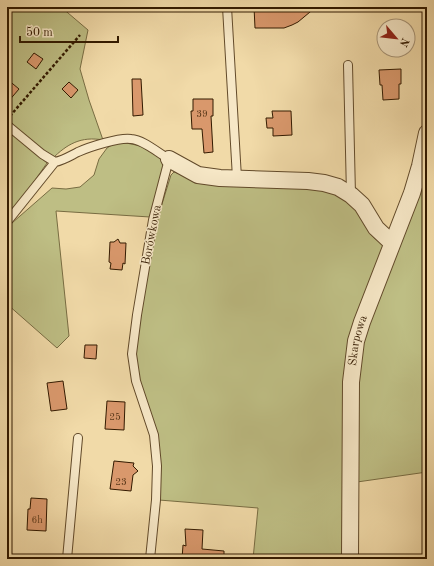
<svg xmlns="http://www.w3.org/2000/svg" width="434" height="566" font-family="'Old Standard TT',serif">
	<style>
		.green { fill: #bebe84; stroke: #786c42 }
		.building { fill: #d9986c; stroke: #331a00 }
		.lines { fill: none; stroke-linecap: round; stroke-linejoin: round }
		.service-casing { stroke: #624a2a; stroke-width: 10 }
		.minor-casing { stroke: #624a2a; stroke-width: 18 }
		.path { stroke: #331a00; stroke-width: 2.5; stroke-dasharray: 3 2; stroke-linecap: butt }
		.service { stroke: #f6e7c6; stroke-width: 8 }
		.minor { stroke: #f6e7c6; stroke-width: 16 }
		.labels { text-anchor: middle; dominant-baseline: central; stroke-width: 3; stroke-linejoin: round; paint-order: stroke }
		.number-label { font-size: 10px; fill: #5c3a1b }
		.street-label { font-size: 12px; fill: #331a00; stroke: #f6e7c6 }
	</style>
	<rect width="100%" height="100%" fill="#f1daa8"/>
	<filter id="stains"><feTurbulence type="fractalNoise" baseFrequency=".005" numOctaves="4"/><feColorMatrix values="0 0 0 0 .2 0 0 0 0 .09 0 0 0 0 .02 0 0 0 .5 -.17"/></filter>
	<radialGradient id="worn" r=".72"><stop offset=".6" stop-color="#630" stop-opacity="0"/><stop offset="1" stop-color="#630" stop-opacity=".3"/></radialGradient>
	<path class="green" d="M7,7H61L88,30L80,69L89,100L103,140C81,136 67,144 52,159L40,157L47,163L8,219L12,223L52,188L66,189L80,187L94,175L99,159L107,148L115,143H126L141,146L165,161L150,217L56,211L69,336L57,348L7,304Z
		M427,151V472L357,482L355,396L361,345Z
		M174,172L190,177L306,186L342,196L352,205L364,221L374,238L380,242L384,246L360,312L345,559H253L258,508L159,500L160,465L139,380L136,353L139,316L157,220L171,175Z"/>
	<path class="building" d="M254,7H316L298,22L292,25L284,28H255Z
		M34,53L43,59L36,69L27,62Z
		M401,69V84H399V99L383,100L382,85H380L379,70Z
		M7,79L19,89L7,103Z
		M132,79H141L143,115L133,116Z
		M69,82L78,90L71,98L62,89Z
		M193,99H213V116H211L213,152L204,153L202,129H192L191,111H193Z
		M272,111H291L292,135L273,136V128H267L266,118H273Z
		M118,239L120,243H126L125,264L123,263L122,270L110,269L111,263L109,262L110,242H114Z
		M85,345H97L96,359L84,358Z
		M63,381L67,409L51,411L47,383Z
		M107,401L125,402L124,430L105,429Z
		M114,461L134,463L133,466L138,471L133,475L131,491L110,489Z
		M31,498L47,499L46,531L27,530L28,509H30Z
		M185,529L203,530L202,549L224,551V559H182L183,545L186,546Z"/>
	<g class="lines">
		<defs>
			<path id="service" d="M227,7L237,178
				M348,65L351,195
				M7,125L42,154L55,162
				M7,222L55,162C64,160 70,156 78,152C89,147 120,137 131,139C144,140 158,153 169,159L153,220L137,315L132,354L136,381L154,435L157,466L156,500L150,559
				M67,559L78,438"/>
			<g id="minor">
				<path d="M169,159L198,175L220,178L308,181L324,183L338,187L351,195L362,205L376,228L392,243"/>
				<path id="s1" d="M350,559L351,382L356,341L362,322L412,193L420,166L427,133"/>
			</g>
		</defs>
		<use href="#service" class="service-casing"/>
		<use href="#minor" class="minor-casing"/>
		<path class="path" d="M10,116L80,35"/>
		<use href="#service" class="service"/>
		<use href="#minor" class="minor"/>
	</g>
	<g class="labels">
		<g class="number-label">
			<text x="202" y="114">39</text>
			<text x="115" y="417">25</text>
			<text x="121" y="482">23</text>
			<text x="37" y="520">6h</text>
		</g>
		<g class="street-label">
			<text transform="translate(152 235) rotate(-79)">Borówkowa</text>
			<text stroke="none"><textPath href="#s1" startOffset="219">Skarpowa</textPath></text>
		</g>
	</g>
	<rect width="434" height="566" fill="none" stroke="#f1daa8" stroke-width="24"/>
	<rect x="8" y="8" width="418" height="550" fill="none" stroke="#331a00" stroke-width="2"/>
	<rect x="12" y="12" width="410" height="542" fill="none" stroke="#331a00"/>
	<g transform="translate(396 38) rotate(118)"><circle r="19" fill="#f6e7c6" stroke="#a89577"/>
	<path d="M0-3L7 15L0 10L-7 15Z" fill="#8f2418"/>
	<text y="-6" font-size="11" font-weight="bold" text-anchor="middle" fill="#331a00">N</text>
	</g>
	<path d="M20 36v6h98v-6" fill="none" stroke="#331a00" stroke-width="2"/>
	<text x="26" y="36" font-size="12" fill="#331a00" stroke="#f6e7c6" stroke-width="3" paint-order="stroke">50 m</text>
	<rect width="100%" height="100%" filter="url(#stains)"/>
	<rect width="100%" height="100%" fill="url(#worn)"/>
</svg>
